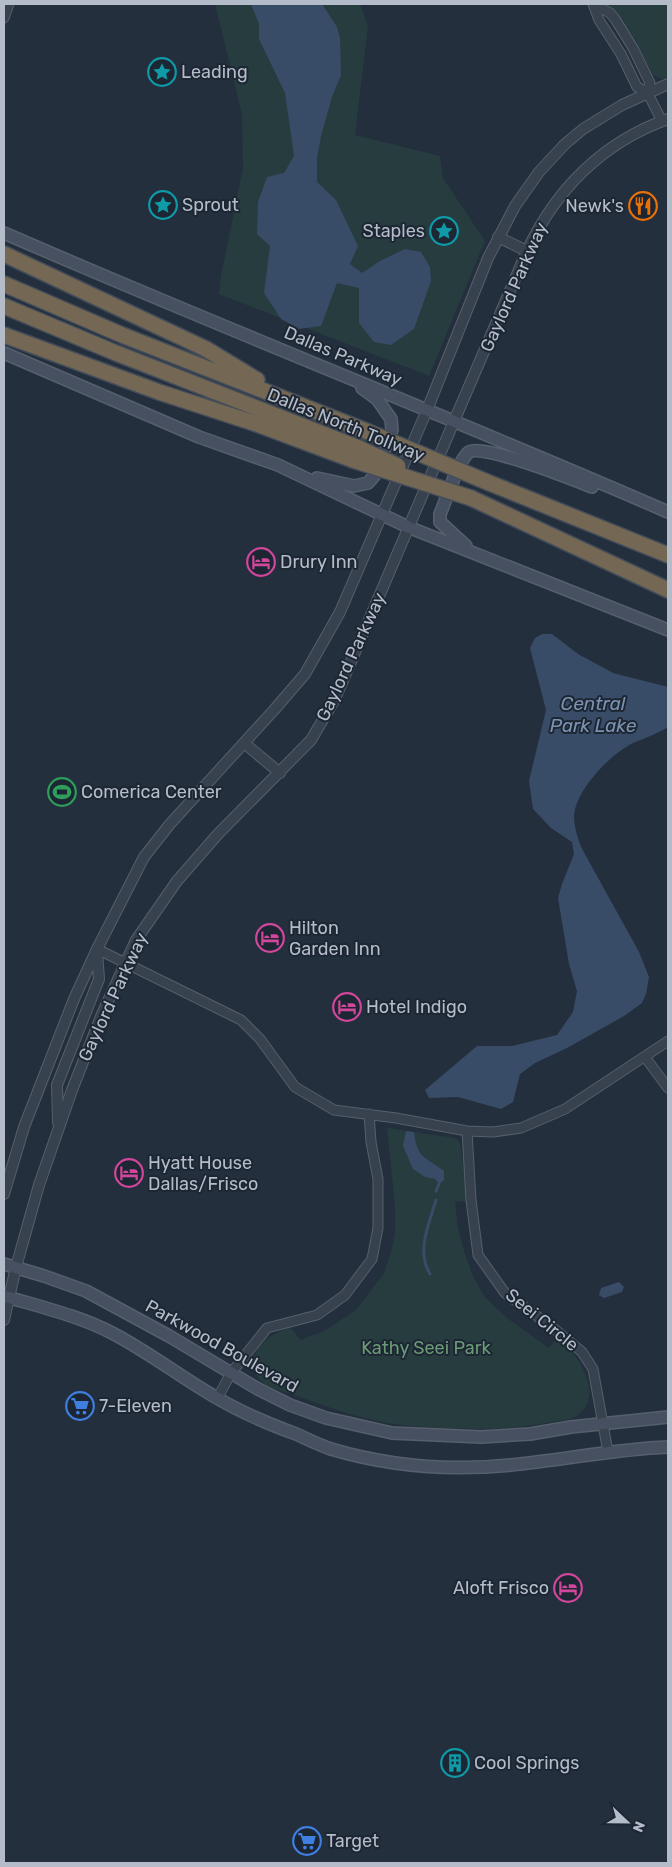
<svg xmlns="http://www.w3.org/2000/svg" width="672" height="1867" font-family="Rubik,sans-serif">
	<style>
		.green { fill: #263c3f }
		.water { fill: #394c67 }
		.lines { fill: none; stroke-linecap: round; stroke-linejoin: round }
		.stream { stroke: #394c67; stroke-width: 3 }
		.minor-casing { stroke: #565f6c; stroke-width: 11 }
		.tertiary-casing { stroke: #565f6c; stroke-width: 12 }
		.secondary-casing { stroke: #565f6c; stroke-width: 14 }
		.motorway-casing { stroke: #434c59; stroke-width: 18 }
		.minor { stroke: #38414e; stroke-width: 9 }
		.tertiary { stroke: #38414e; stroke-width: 10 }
		.secondary { stroke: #465061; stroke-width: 11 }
		.motorway { stroke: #746855; stroke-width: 15 }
		.motorway-bridge-casing { stroke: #434c59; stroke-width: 18; stroke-linecap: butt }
		.motorway-bridge { stroke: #746855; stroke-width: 15 }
		.labels { text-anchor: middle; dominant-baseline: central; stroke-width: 4; stroke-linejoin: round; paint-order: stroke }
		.poi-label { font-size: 18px; fill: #b4bcc9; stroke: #1d2633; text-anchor: start }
		.street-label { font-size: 18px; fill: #b4bcc9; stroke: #1d2633 }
		.park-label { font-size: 18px; fill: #6b9a76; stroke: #1d2633 }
		.water-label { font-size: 19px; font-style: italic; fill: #7c92b1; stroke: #1d2633 }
	</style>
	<rect width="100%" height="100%" fill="#242f3e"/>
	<path class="green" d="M215,4H360L368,26L355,135L440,156L443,178L485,241L429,376L219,294L221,276L243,168L242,114Z
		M608,4H668V78L662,79L653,75L635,39Z
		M387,1128L455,1138L460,1142L468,1202L455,1201L458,1229L464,1251L473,1276L484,1296L507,1318L549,1348L558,1337C580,1356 609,1401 571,1419C541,1424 511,1429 481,1429C458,1429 435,1428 412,1426C371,1423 330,1408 292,1394C282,1391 269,1388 261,1381C250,1371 251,1358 259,1347C266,1338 279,1330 291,1328L301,1340L326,1330L356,1310L384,1273L390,1256L395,1234V1206Z"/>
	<path class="water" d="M251,4H322L337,27L340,38L341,75L332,97L321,136L317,158V182L336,200L358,246L350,264L362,273L380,261L405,249L421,252L430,267L431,281L414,329L391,345L374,342L359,323V288L337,283L321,326L299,329L281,319L264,293L270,246L257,234L258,202L267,177L284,173L294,156L285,93L259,39V24Z
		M542,634H552L578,654L613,673L668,687V727C657,734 645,738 633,743C611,754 582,784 575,809C572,822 577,835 581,847L639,952L649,977L646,994L642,1003L624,1016L567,1048L535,1063L520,1074L513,1102L501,1109L458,1097L429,1098L425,1090L477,1046H512L557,1035L573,1012L577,991L569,964L558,898L562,884L574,854L572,842L551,828L533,809L529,781L546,710L530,648L535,638Z
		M406,1131L414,1132C417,1159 425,1156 444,1171V1180L439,1184L435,1179L425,1177L413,1169L403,1146Z
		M619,1282L624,1287L622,1292L604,1298L599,1295L601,1288Z"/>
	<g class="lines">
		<path class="stream" d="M436,1191L439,1184
			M430,1274C416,1251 429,1224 436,1200"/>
		<defs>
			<path id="minor" d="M593,4L599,20L621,54L637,87L647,92L662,121
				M594,4L610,13L615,19L633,48L650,83L647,92
				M4,18L9,4
				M97,949L241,1020L260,1039L295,1087L334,1110L396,1118L467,1131L493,1132L521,1128L565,1109L668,1041
				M645,1057L668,1088
				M467,1131L471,1200L478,1255L505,1293L552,1327L582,1352L593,1369L608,1452
				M217,1399L231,1373L267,1328L317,1315L345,1295L372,1259L378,1228V1179L371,1142L369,1114"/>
			<path id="tertiary" d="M498,237L527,251
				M244,743L280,773
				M58,1122L57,1085L99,979L97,952
				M4,1194L24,1127L74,999L97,949L144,857L170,824L274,710L305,674L340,612L427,410L488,258L515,206L539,172L565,144L583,129L622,105L668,84
				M4,1320L16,1267L39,1185L72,1090L102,1014L136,940L177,881L218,834L311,740L335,699L527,251C556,189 603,142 668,119"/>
			<path id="secondary" d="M4,233C224,329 448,416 668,512
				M4,353L199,437L278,465L408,527L668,630
				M317,478L354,486L368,483L374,476L392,430L391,419L377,399L362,388
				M466,546L440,522V514C446,501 458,460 469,452C482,443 574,480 592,487
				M4,1264L44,1276L86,1291L169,1336L258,1389L290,1405L326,1418L392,1433L481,1437L530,1434L571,1427L668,1417
				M4,1296C41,1307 80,1316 114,1334C150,1353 182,1378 217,1398C242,1413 269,1424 296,1434C307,1439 319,1445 331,1449C388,1466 451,1471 511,1465C563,1460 615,1449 668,1447"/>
			<path id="motorway" d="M4,254L206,349L257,380
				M4,284L122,335L366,431
				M4,306L116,353L359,448
				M4,335L159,392L254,423L353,460
				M487,482L668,555
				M471,498L668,590"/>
		</defs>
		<use href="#minor" class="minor-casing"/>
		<use href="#tertiary" class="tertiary-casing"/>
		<use href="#secondary" class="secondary-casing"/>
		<use href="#motorway" class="motorway-casing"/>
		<use href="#minor" class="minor"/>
		<use href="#tertiary" class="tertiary"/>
		<use href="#secondary" class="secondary"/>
		<use href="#motorway" class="motorway"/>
		<defs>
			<path id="motorway-bridge" d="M366,431L487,482
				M359,448L398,466
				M353,460L471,498"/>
		</defs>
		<use href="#motorway-bridge" class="motorway-bridge-casing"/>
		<use href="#motorway-bridge" class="motorway-bridge"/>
	</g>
	<defs>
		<symbol id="sight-ring" viewBox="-11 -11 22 22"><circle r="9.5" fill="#1d2633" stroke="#0f9aa8" stroke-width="1.5"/><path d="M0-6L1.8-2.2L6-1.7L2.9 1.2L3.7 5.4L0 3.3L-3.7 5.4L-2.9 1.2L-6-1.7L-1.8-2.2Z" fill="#0f9aa8"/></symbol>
		<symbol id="restaurant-ring" viewBox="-11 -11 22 22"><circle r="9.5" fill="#1d2633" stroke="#e8710a" stroke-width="1.5"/><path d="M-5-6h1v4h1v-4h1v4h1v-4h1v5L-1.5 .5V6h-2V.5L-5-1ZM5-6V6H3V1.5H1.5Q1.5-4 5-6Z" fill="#e8710a"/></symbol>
		<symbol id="hotel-ring" viewBox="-11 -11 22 22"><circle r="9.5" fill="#1d2633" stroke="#d1479c" stroke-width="1.5"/><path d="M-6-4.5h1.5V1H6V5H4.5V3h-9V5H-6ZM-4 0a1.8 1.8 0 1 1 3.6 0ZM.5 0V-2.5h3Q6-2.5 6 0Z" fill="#d1479c"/></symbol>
		<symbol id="stadium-ring" viewBox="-11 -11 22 22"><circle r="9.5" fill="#1d2633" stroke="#2e9e5b" stroke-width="1.5"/><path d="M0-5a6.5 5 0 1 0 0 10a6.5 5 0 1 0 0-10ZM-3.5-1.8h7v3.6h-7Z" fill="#2e9e5b"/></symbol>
		<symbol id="supermarket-ring" viewBox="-11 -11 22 22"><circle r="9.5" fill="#1d2633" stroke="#3f7fe0" stroke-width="1.5"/><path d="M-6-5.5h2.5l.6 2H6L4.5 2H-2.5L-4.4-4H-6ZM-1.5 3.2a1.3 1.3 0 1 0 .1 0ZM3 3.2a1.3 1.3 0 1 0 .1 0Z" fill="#3f7fe0"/></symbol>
		<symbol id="building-ring" viewBox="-11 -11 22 22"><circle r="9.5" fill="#1d2633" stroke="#0f9aa8" stroke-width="1.5"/><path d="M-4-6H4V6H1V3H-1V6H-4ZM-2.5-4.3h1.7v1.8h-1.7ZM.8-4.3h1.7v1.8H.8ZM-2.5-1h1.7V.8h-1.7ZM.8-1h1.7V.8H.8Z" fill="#0f9aa8"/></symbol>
	</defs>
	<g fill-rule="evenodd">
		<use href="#sight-ring" x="146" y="56" width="32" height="32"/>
		<use href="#sight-ring" x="147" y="189" width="32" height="32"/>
		<use href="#restaurant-ring" x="627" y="190" width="32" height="32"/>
		<use href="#sight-ring" x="428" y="215" width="32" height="32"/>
		<use href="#hotel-ring" x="245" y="546" width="32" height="32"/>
		<use href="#stadium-ring" x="46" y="776" width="32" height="32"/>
		<use href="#hotel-ring" x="254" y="922" width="32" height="32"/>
		<use href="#hotel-ring" x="331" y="991" width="32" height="32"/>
		<use href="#hotel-ring" x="113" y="1157" width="32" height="32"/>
		<use href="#supermarket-ring" x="64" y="1390" width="32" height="32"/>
		<use href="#hotel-ring" x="552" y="1572" width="32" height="32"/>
		<use href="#building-ring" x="439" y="1747" width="32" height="32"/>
		<use href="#supermarket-ring" x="291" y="1825" width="32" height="32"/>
	</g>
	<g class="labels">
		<g class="poi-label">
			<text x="181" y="72">Leading</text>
			<text x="182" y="205">Sprout</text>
			<text x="624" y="206" text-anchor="end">Newk's</text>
			<text x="425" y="231" text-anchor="end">Staples</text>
			<text x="280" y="562">Drury Inn</text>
			<text x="81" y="792">Comerica Center</text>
			<text x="289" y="928">Hilton<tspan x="289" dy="21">Garden Inn</tspan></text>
			<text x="366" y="1007">Hotel Indigo</text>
			<text x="148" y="1163">Hyatt House<tspan x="148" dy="21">Dallas/Frisco</tspan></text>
			<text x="99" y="1406">7-Eleven</text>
			<text x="549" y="1588" text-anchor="end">Aloft Frisco</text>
			<text x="474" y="1763">Cool Springs</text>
			<text x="326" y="1841">Target</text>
		</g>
		<g class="street-label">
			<text transform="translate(514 287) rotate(-66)">Gaylord Parkway</text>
			<text transform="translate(343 356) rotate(23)">Dallas Parkway</text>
			<text transform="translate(346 425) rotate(22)">Dallas North Tollway</text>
			<text transform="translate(351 657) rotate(-65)">Gaylord Parkway</text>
			<text transform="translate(113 997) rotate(-65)">Gaylord Parkway</text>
			<text transform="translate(542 1320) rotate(39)">Seei Circle</text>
			<text transform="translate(222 1346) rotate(29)">Parkwood Boulevard</text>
		</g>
		<g class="park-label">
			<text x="426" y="1348">Kathy Seei Park</text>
		</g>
		<g class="water-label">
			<text x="593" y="703">Central<tspan x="593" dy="22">Park Lake</tspan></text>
		</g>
	</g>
	<rect width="672" height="1867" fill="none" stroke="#b4bcc9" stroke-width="10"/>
	<g transform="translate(627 1822) rotate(112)" stroke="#1d2633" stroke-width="4" paint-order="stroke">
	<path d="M0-4L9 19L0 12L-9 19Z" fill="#b4bcc9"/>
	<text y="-8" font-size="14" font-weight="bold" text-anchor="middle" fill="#b4bcc9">N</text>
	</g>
</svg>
